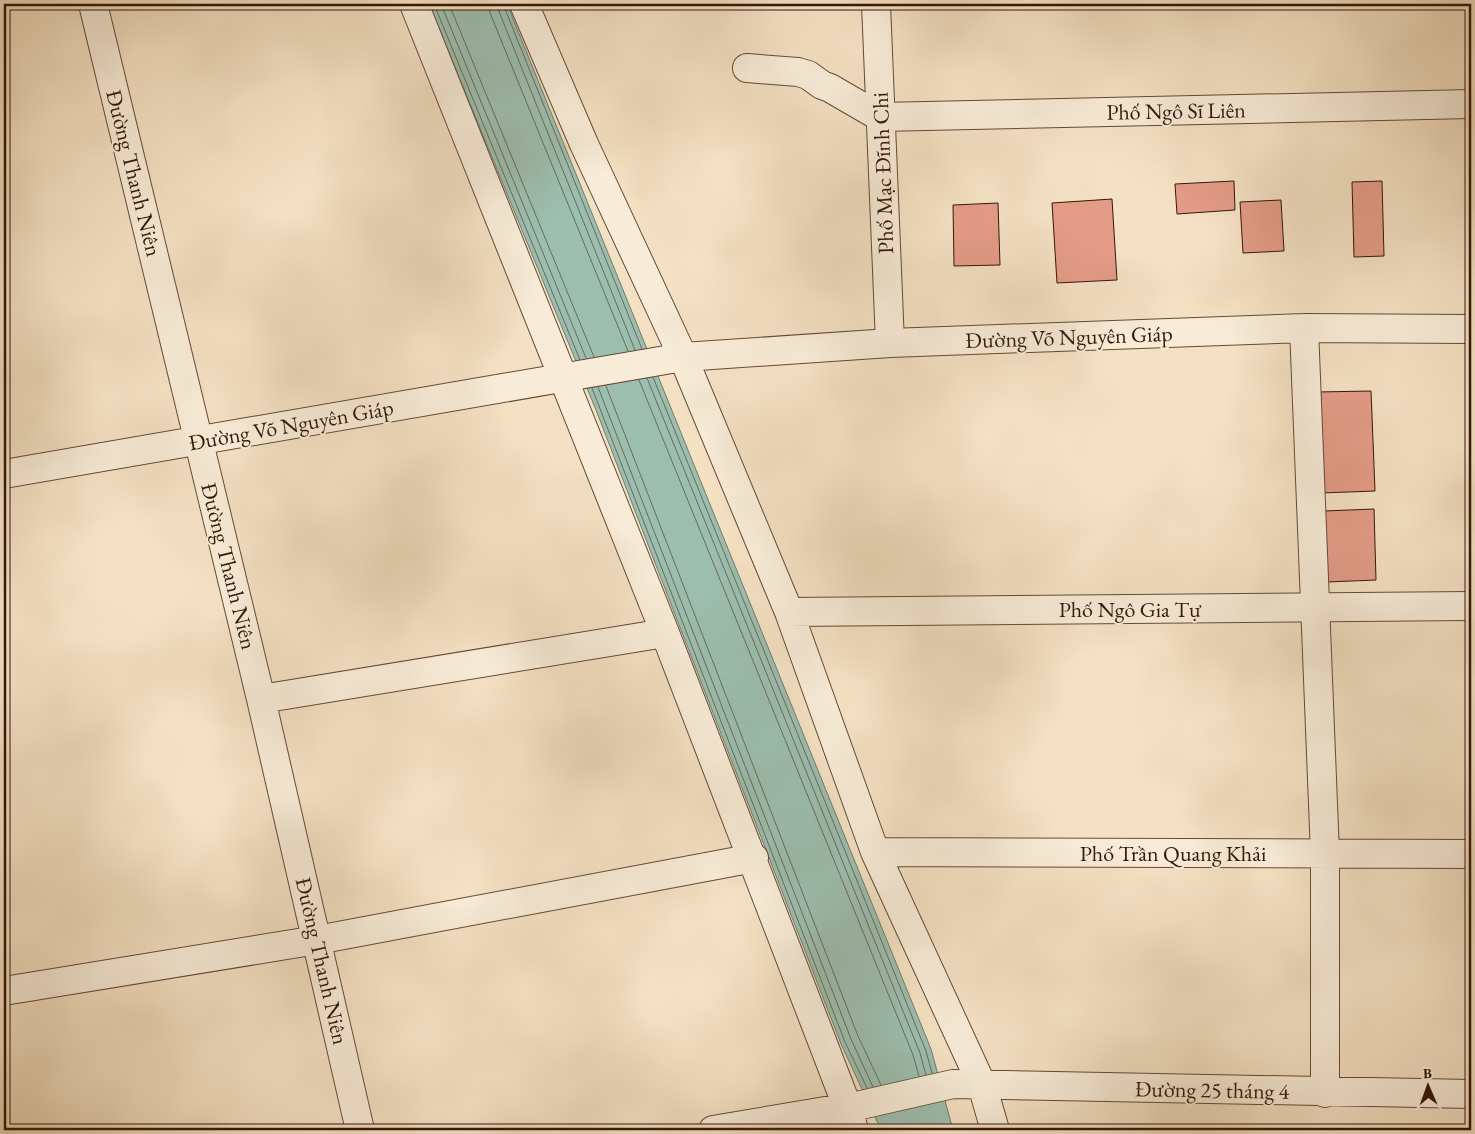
<svg xmlns="http://www.w3.org/2000/svg" width="1475" height="1134" font-family="'EB Garamond',serif">
	<style>
		.water { fill: #9cbeaf; stroke: #737b6c }
		.lines { fill: none; stroke-linecap: round; stroke-linejoin: round }
		.shore { stroke: #686a5c; stroke-width: 1 }
		.building { fill: #e49c88; stroke: #351608 }
		.minor-casing { stroke: #654937; stroke-width: 30 }
		.minor { stroke: #f8ecd8; stroke-width: 28 }
		.labels { text-anchor: middle; dominant-baseline: central; stroke-width: 4; stroke-linejoin: round; paint-order: stroke }
		.street-label { font-size: 22px; fill: #351608; stroke: #f8ecd8 }
	</style>
	<rect width="100%" height="100%" fill="#f4e1c3"/>
	<filter id="stains"><feTurbulence type="fractalNoise" baseFrequency=".004" numOctaves="4"/><feColorMatrix values="0 0 0 0 .2 0 0 0 0 .09 0 0 0 0 .02 0 0 0 .5 -.17"/></filter>
	<radialGradient id="worn" r=".72"><stop offset=".6" stop-color="#630" stop-opacity="0"/><stop offset="1" stop-color="#630" stop-opacity=".3"/></radialGradient>
	<path class="water" d="M429,4H507L931,1049L953,1130H881L841,1044L596,410Z"/>
	<g class="lines">
		<path class="shore" d="M434,4L580,360
			M441,4L586,358
			M449,4L594,357
			M489,4L490,13L628,351
			M496,4L635,350
			M503,4L642,349
			M653,377L926,1051L932,1073
			M647,378L920,1053L926,1075
			M639,380L913,1055L919,1076
			M606,386L858,1036L881,1085
			M598,387L851,1039L873,1087
			M592,388L845,1042L867,1088"/>
	</g>
	<path class="building" d="M1234,181L1235,210L1177,214L1175,184Z
		M1382,181L1384,256L1354,257L1352,182Z
		M1112,199L1117,280L1057,283L1052,203Z
		M1281,200L1284,251L1243,253L1240,202Z
		M998,203L1000,265L954,266L953,205Z
		M1371,391L1375,491L1321,493L1317,392Z
		M1374,509L1376,580L1327,582L1324,511Z"/>
	<g class="lines">
		<defs>
			<path id="minor" d="M93,4L261,699L360,1130
				M414,4L665,633L847,1106L854,1130
				M524,4L584,144L683,357L789,612L875,852L982,1085L995,1130
				M876,4L890,343
				M747,68L798,72L808,75L822,85L830,88L880,117L1471,104
				M1304,328L1325,854V1093
				M4,474L683,357L890,343L1304,328L1471,329
				M789,612L1471,606
				M261,699L665,633
				M875,852L1471,854
				M4,991L317,940L754,858
				M713,1130L861,1105L953,1084L1471,1094"/>
		</defs>
		<use href="#minor" class="minor-casing"/>
		<use href="#minor" class="minor"/>
	</g>
	<g class="labels">
		<g class="street-label">
			<text transform="translate(1176 111) rotate(-1)">Phố Ngô Sĩ Liên</text>
			<text transform="translate(134 173) rotate(76)">Đường Thanh Niên</text>
			<text transform="translate(883 173) rotate(-92)">Phố Mạc Đĩnh Chi</text>
			<text transform="translate(1069 337) rotate(-2)">Đường Võ Nguyên Giáp</text>
			<text transform="translate(291 425) rotate(-10)">Đường Võ Nguyên Giáp</text>
			<text transform="translate(229 566) rotate(76)">Đường Thanh Niên</text>
			<text x="1130" y="609">Phố Ngô Gia Tự</text>
			<text x="1173" y="853">Phố Trần Quang Khải</text>
			<text transform="translate(322 961) rotate(77)">Đường Thanh Niên</text>
			<text transform="translate(1212 1090) rotate(1)">Đường 25 tháng 4</text>
		</g>
	</g>
	<rect width="1475" height="1134" fill="none" stroke="#f4e1c3" stroke-width="20"/>
	<rect x="5" y="5" width="1465" height="1124" fill="none" stroke="#351608" stroke-width="2.5"/>
	<rect x="10" y="10" width="1455" height="1114" fill="none" stroke="#351608"/>
	<g transform="translate(1428 1086) rotate(358)" stroke="#f8ecd8" stroke-width="4" paint-order="stroke">
	<path d="M0-4L9 19L0 12L-9 19Z" fill="#351608"/>
	<text y="-8" font-size="14" font-weight="bold" text-anchor="middle" fill="#351608">B</text>
	</g>
	<rect width="100%" height="100%" filter="url(#stains)"/>
	<rect width="100%" height="100%" fill="url(#worn)"/>
</svg>
